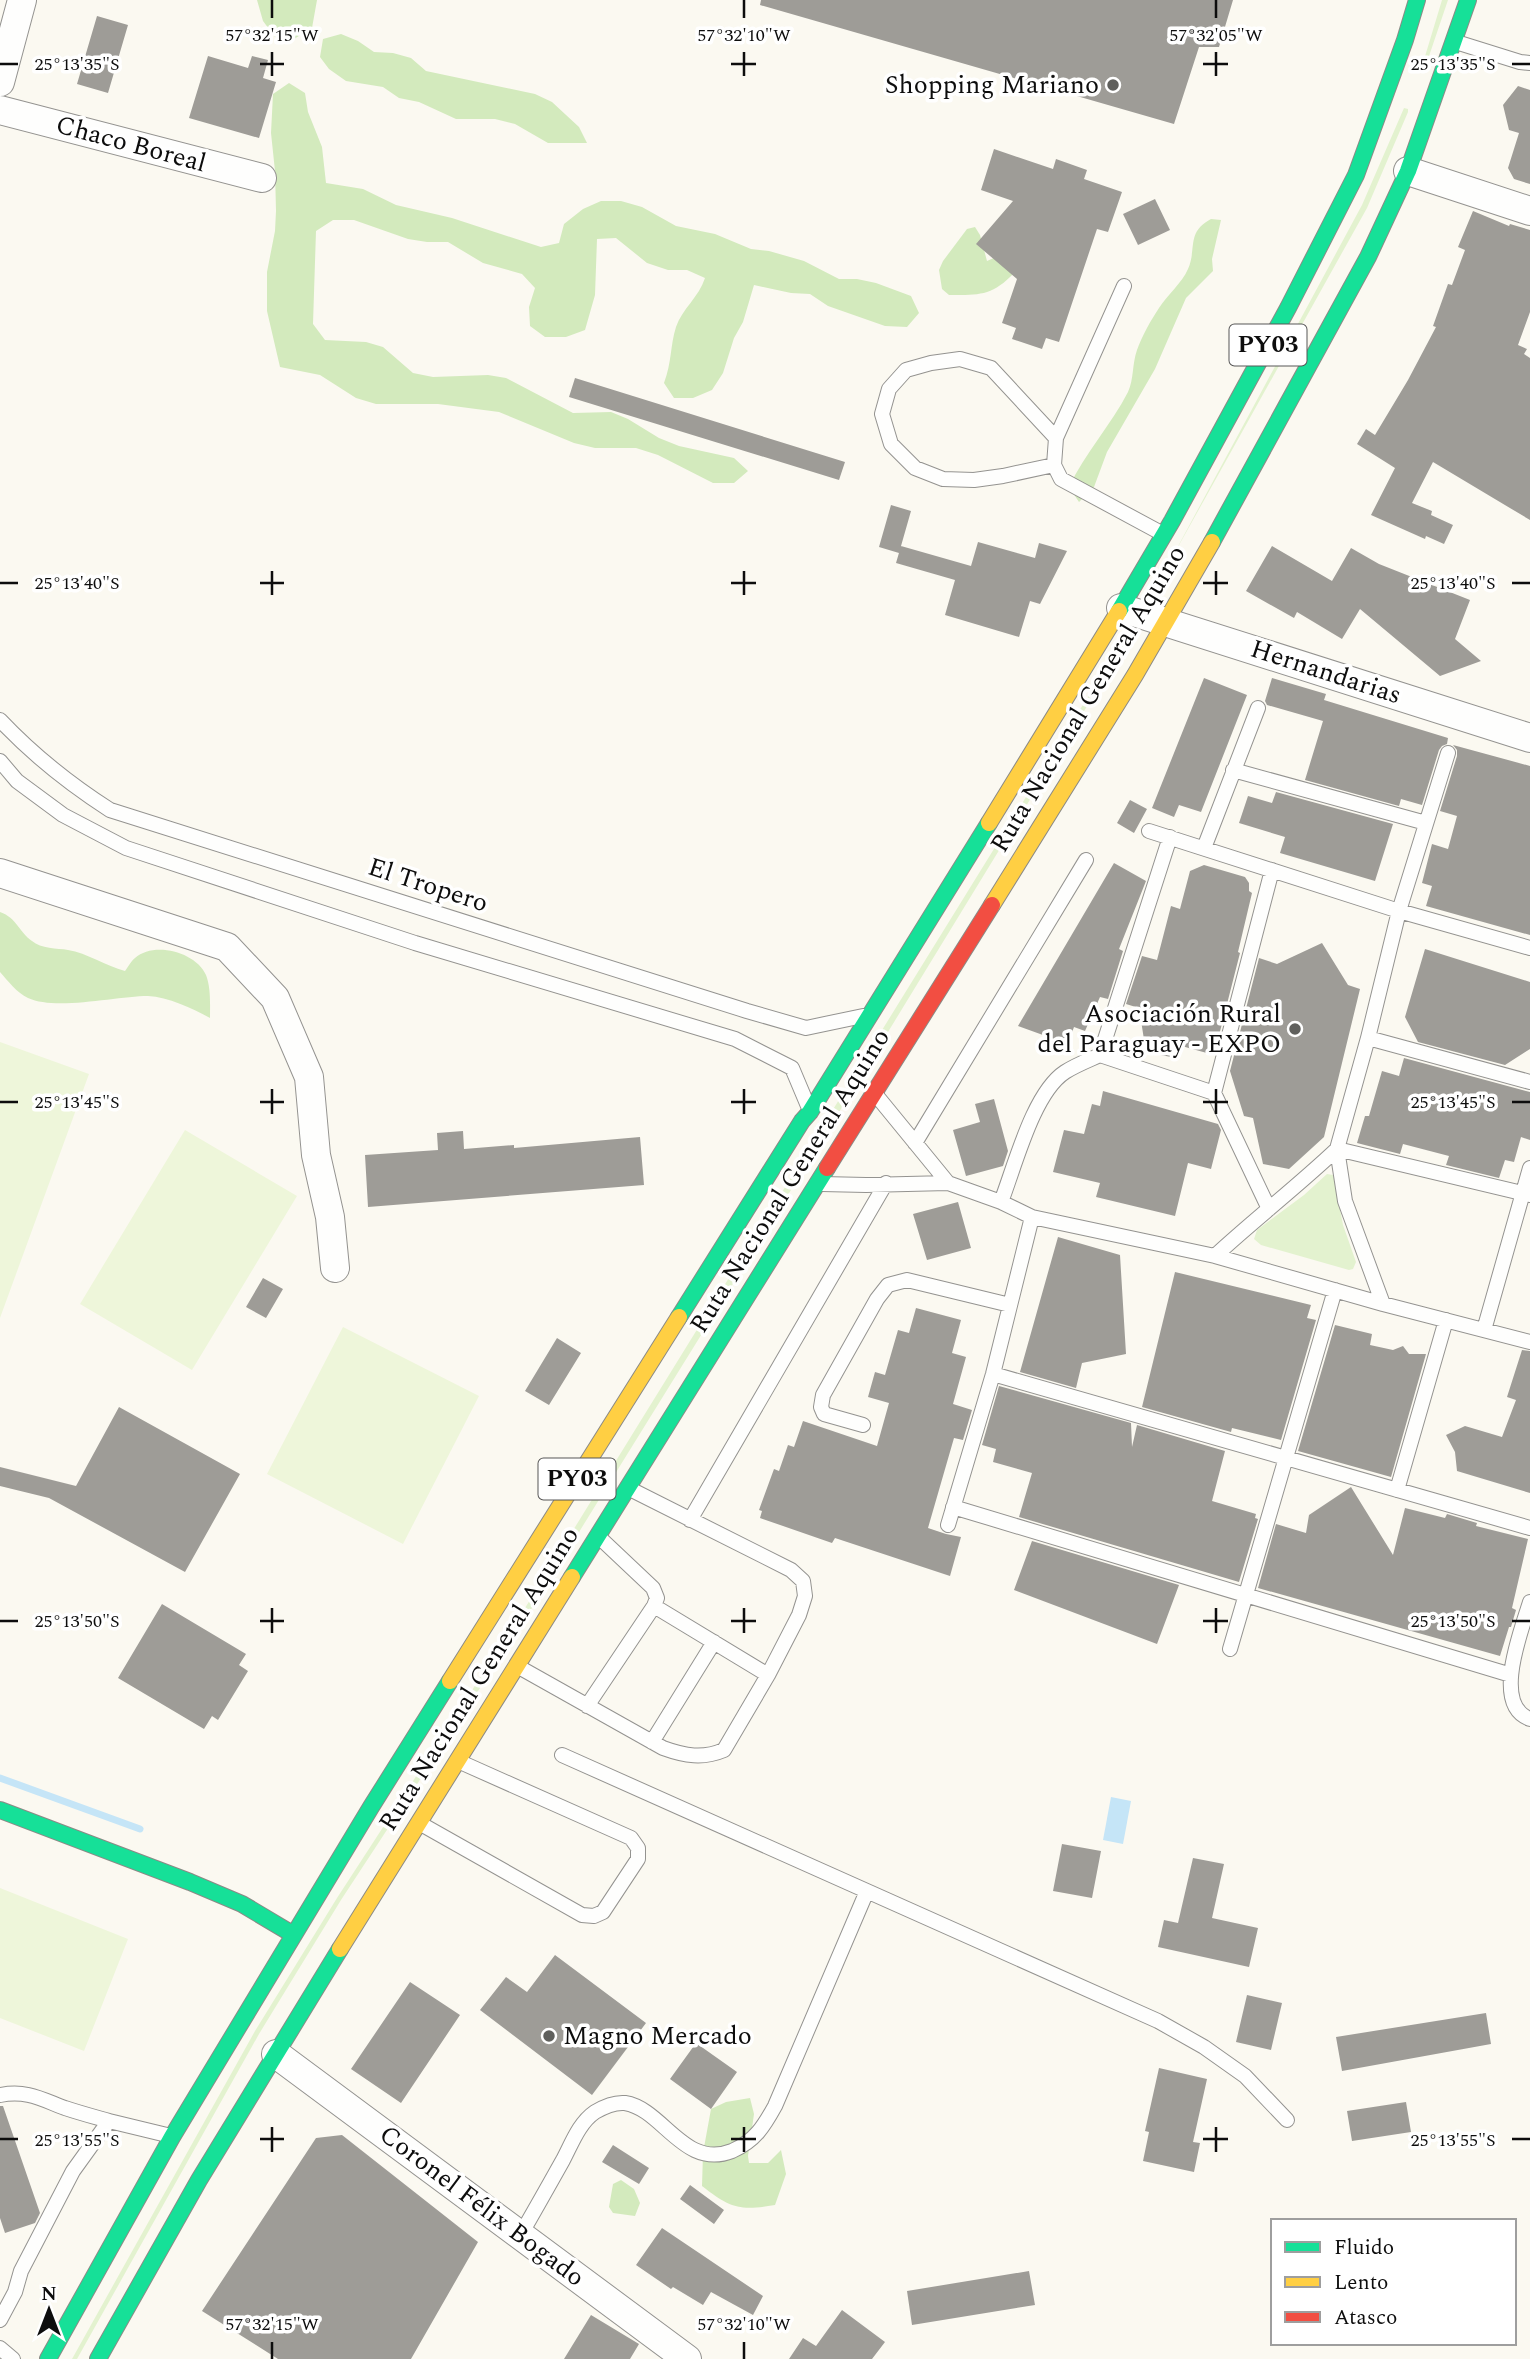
<svg xmlns="http://www.w3.org/2000/svg" width="1530" height="2359" font-family="Spectral,serif">
	<style>
		.green { fill: #e3f2cf }
		.forest { fill: #d3eabd }
		.pitch { fill: #eef6da }
		.water { fill: #c5e5f7 }
		.lines { fill: none; stroke-linecap: round; stroke-linejoin: round }
		.stream { stroke: #c5e5f7; stroke-width: 7 }
		.building { fill: #9e9c97 }
		.lane-casing { stroke: #949390; stroke-width: 16 }
		.street-casing { stroke: #949390; stroke-width: 30 }
		.fast-casing { stroke: #8b8a86; stroke-width: 18 }
		.slow-casing { stroke: #8b8a86; stroke-width: 18 }
		.jam-casing { stroke: #8b8a86; stroke-width: 18 }
		.lane { stroke: #fefefd; stroke-width: 14 }
		.street { stroke: #fefefd; stroke-width: 28 }
		.fast { stroke: #16e098; stroke-width: 16 }
		.slow { stroke: #ffcf43; stroke-width: 16 }
		.jam { stroke: #f24e42; stroke-width: 16 }
		.ticks { fill: none; stroke: #0d0d0d; stroke-width: 2.5 }
		.poi-dot { fill: #60605d; stroke: #fff; stroke-width: 2.5 }
		.labels { text-anchor: middle; dominant-baseline: central; stroke-width: 7; stroke-linejoin: round; paint-order: stroke }
		.shield { fill: #fff; stroke: #565656; stroke-width: 2 }
		.shield-label { font-size: 24px; font-weight: bold; fill: #0d0d0d }
		.poi-label { font-size: 26px; fill: #0d0d0d; stroke: #fff; text-anchor: end }
		.street-label { font-size: 26px; fill: #0d0d0d; stroke: #fff }
		.ticks-label { font-size: 18px; text-anchor: middle; fill: #0d0d0d; stroke: #fff; stroke-width: 7; stroke-linejoin: round; paint-order: stroke }
	</style>
	<rect width="100%" height="100%" fill="#fbf9f1"/>
	<path class="green" d="M1442,0H1448L1427,62L1423,63Z
		M1404,108L1408,109V112L1367,208L1169,563L1362,205Z
		M1123,640L1125,644L822,1140L522,1624L341,1900L259,2034L77,2359H72L255,2031L337,1898L517,1621Z
		M1327,1174L1333,1175L1334,1178L1343,1225L1356,1262L1353,1269L1349,1270L1261,1245L1254,1239L1257,1230L1304,1195Z"/>
	<path class="forest" d="M257,0H317L312,28L294,39L275,37L263,21Z
		M341,34L358,41L374,52L393,53L411,58L426,71L535,94L552,102L579,127L587,143H548L515,124L495,119H456L419,102L399,98L383,87L346,81L329,69L320,57L323,39Z
		M289,83L305,93L308,112L322,147L326,183L363,189L396,205L452,218L541,247L559,243L564,224L583,209L601,201H621L642,207L676,226L715,234L751,249L769,251L804,261L839,279H857L876,283L911,296L919,313L907,327L885,326L828,306L810,294L791,293L754,285L743,322L734,338L723,373L712,390L693,398H674L664,383C672,362 670,346 676,327C682,309 699,297 705,278L687,270H668L647,263L616,238L597,239L595,295L585,330L566,337H545L530,326L529,307L535,288L522,274L483,263L448,242H427L408,239L354,220H333L316,231L313,324L325,340L366,342L383,347L413,373L433,377L488,375L506,378L573,413L611,412L628,419L659,438L679,446L734,458L748,471L734,483H713L658,455L636,448H595L574,443L499,412L438,404H376L356,398L320,375L280,367L267,311V272L275,231L276,211L275,171L271,133L273,94Z
		M1211,219L1221,220L1212,259L1213,271L1186,298L1155,369L1107,452L1094,487L1079,502L1069,487C1085,453 1111,425 1128,392C1134,379 1132,364 1137,350C1142,336 1151,320 1159,308C1167,295 1182,283 1188,269C1197,249 1186,232 1211,219Z
		M975,227L980,235L987,261L996,257L1014,273C992,296 980,295 949,295L942,289L939,270L943,261L967,229Z
		M0,912C17,918 19,932 32,941C41,949 57,948 68,950C87,953 106,966 125,971C128,967 131,961 135,958C154,941 196,952 206,975C211,988 210,1004 210,1018C192,1008 168,997 148,996C117,996 56,1011 28,998C17,993 8,981 0,972Z
		M750,2098L754,2114L748,2156L749,2163H768L781,2150L786,2174L775,2205C739,2211 730,2208 702,2186L703,2153L711,2109L726,2102Z
		M621,2180L634,2189L640,2203L635,2216L613,2213L609,2207L613,2184Z"/>
	<path class="pitch" d="M0,1042L89,1074L0,1318Z
		M185,1130L297,1196L192,1370L80,1304Z
		M343,1327L479,1396L403,1544L267,1474Z
		M0,1888L128,1939L84,2051L0,2018Z"/>
	<path class="water" d="M1111,1797L1131,1801L1123,1844L1103,1840Z"/>
	<g class="lines">
		<path class="stream" d="M0,1778L140,1829"/>
	</g>
	<path class="building" d="M761,0H1233L1219,47H1199L1174,124L760,5Z
		M97,16L128,25L108,93L77,84Z
		M208,56L248,68L252,56L268,60L263,78L276,82L259,138L189,118Z
		M1518,86L1530,90V184L1514,179L1508,168L1519,133L1509,130L1503,105Z
		M994,149L1053,169L1056,159L1087,170L1084,179L1122,192L1108,232L1097,229L1059,342L1046,338L1042,349L1012,339L1016,328L1002,323L1017,279L976,244L1013,201L981,190Z
		M1155,199L1170,230L1138,245L1123,214Z
		M1473,211L1509,226L1510,224L1530,230V312L1518,345L1527,349L1524,354L1530,358V520L1433,462L1412,503L1432,511L1431,515L1453,525L1444,544L1426,536L1425,539L1371,515L1395,468L1357,444L1366,429L1375,435L1408,380L1436,327L1433,326L1448,284L1452,285L1465,250L1458,247Z
		M575,378L845,462L839,480L569,397Z
		M891,505L911,511L899,553L879,547Z
		M978,542L1035,558L1039,543L1067,551L1040,604L1030,601L1019,637L945,615L955,580L896,563L901,546L971,566Z
		M1272,546L1332,581L1351,548L1379,564L1470,600L1455,639L1481,661L1440,676L1360,609L1342,639L1297,612L1294,618L1246,591Z
		M1204,678L1247,695L1201,812L1179,805L1174,817L1152,808Z
		M1272,678L1326,694L1324,700L1448,738L1447,744L1442,746L1439,750L1422,805L1401,799L1399,806L1305,780L1323,721L1267,705L1265,701Z
		M1453,745L1530,766V935L1426,906L1432,886L1422,883L1432,844L1448,849L1457,816L1440,811L1457,756V750Z
		M1276,792L1393,824L1375,881L1280,853L1285,837L1239,823L1248,796L1272,803Z
		M1130,800L1147,809L1134,833L1117,823Z
		M1114,863L1146,881L1119,949L1123,951L1108,999L1100,997L1085,1031L1074,1027L1070,1038L1054,1039L1018,1026Z
		M1204,865L1245,877L1249,883V891L1252,893L1238,952L1240,953L1214,1055L1178,1045L1171,1057L1146,1052L1139,1008L1126,1004L1142,956L1157,960L1171,906L1180,909L1190,871Z
		M1322,943L1348,985L1360,989L1324,1137L1289,1169L1263,1164L1253,1118L1244,1116L1230,1071L1259,958L1277,964Z
		M1425,949L1530,982V1049L1505,1065L1418,1042L1405,1017Z
		M1404,1058L1530,1092V1140L1521,1137L1514,1162L1505,1160L1499,1178L1446,1165L1449,1156L1403,1144L1400,1154L1357,1143L1365,1116H1369L1382,1071L1399,1076Z
		M1103,1091L1218,1124L1221,1130L1211,1169L1188,1163L1175,1216L1096,1197L1100,1183L1053,1172L1064,1130L1084,1134L1092,1104L1100,1106Z
		M994,1099L1008,1151L1003,1166L966,1176L953,1130L980,1122L975,1104Z
		M463,1131L464,1149L514,1145V1148L640,1137L644,1185L368,1207L365,1155L438,1150L437,1133Z
		M958,1202L971,1248L927,1260L913,1214Z
		M1058,1237L1120,1255L1126,1354L1082,1363L1076,1388L1020,1372Z
		M1175,1272L1311,1305L1307,1318L1316,1320L1281,1440L1232,1428L1231,1432L1142,1407Z
		M263,1278L283,1289L266,1318L246,1307Z
		M916,1308L961,1320L952,1353L966,1357L953,1404L972,1410L963,1440L954,1438L928,1528L946,1534L961,1537L950,1576L835,1538L832,1543L760,1518L762,1511L759,1510L774,1469L779,1471L788,1445L794,1447L803,1421L877,1446L889,1403L868,1397L875,1372L885,1375L898,1330L909,1333Z
		M1335,1325L1372,1334L1370,1345L1393,1350L1403,1346L1409,1354H1426L1391,1477L1298,1451Z
		M557,1338L581,1353L549,1405L525,1391Z
		M1522,1350L1530,1351V1493L1457,1471L1455,1452L1446,1435L1465,1426L1502,1437L1516,1400L1507,1397Z
		M999,1386L1131,1423L1132,1447L1137,1425L1225,1451L1212,1501L1256,1514L1255,1518L1258,1519L1239,1582L1019,1517L1032,1473L993,1462L996,1449L982,1445Z
		M119,1407L240,1474L185,1572L49,1498L0,1486V1467L76,1486Z
		M1351,1487L1393,1555L1405,1508L1445,1518L1447,1514L1477,1523L1476,1526L1528,1539L1512,1608L1516,1610L1511,1627H1509L1500,1656L1258,1588L1276,1524L1306,1533L1309,1515Z
		M1032,1541L1179,1585L1157,1644L1014,1590Z
		M162,1604L246,1654L239,1665L248,1671L218,1720L212,1716L204,1729L118,1678Z
		M1062,1844L1101,1851L1092,1898L1053,1891Z
		M1193,1858L1224,1864L1212,1918L1258,1928L1249,1967L1158,1947L1164,1920L1178,1923Z
		M555,1955L646,2023L592,2095L480,2010L506,1977L527,1992Z
		M410,1982L460,2015L401,2103L351,2069Z
		M1247,1995L1282,2003L1271,2050L1236,2042Z
		M1486,2013L1491,2044L1342,2071L1336,2037Z
		M696,2043L737,2072L711,2109L670,2079Z
		M1159,2068L1207,2079L1193,2142L1200,2143L1194,2172L1143,2161L1149,2132L1145,2131Z
		M1406,2102L1411,2132L1352,2141L1347,2111Z
		M0,2106H3L40,2213L35,2223L5,2233L0,2218Z
		M342,2135L478,2242L411,2359H278L202,2311L316,2138Z
		M613,2145L649,2168L639,2184L602,2162Z
		M690,2185L724,2210L714,2224L680,2199Z
		M662,2228L763,2296L753,2315L711,2292L703,2305L673,2287L671,2289L636,2265Z
		M1029,2271L1035,2305L912,2325L907,2291Z
		M842,2310L885,2342L872,2359H789L803,2338L816,2346Z
		M591,2315L639,2344L630,2359H564Z"/>
	<g class="lines">
		<defs>
			<path id="lane" d="M1456,42L1520,62L1530,63
				M1124,286L1056,438L1054,465L1061,479L1163,534
				M1054,465L1003,476L974,480L943,479L915,468L891,444L882,414L889,389L906,370L931,363L960,359L991,368L1056,438
				M0,720C34,756 68,783 110,810L747,1011L806,1028L863,1016
				M0,761L17,781L63,815L126,848L415,943L735,1039L792,1068L808,1106
				M1233,770L1426,823
				M1149,831L1399,911L1530,948
				M1204,848L1258,708
				M1368,1038L1530,1082
				M1100,1055L1170,837
				M876,1095L948,1183
				M915,1143L1086,860
				M1337,1149L1530,1195
				M822,1184L866,1185L948,1183L1001,1202L1032,1217L1215,1256L1383,1304L1530,1342
				M1001,1202C1015,1166 1033,1093 1065,1072C1076,1065 1089,1060 1100,1055L1214,1093
				M1269,1209L1214,1093L1272,870
				M1215,1256C1255,1219 1298,1186 1337,1149
				M1383,1304L1345,1201L1337,1149L1368,1038L1399,911L1448,753
				M1484,1330L1530,1168
				M993,1374L1530,1528
				M863,1425L824,1414L821,1407L823,1395L877,1299L888,1285L907,1280L1010,1305
				M1397,1490L1446,1320
				M953,1507L1511,1675
				M690,1520L886,1183
				M948,1525L993,1374L1032,1217
				M1530,1602C1522,1629 1491,1705 1530,1719
				M654,1606L768,1675
				M1230,1649L1335,1290
				M517,1666L663,1748C685,1756 703,1759 724,1750L768,1675L799,1615L805,1596L803,1581L791,1570L630,1489
				M587,1706L654,1606L657,1598L653,1588L600,1538
				M652,1742L714,1642
				M562,1755L1158,2021L1204,2047L1245,2076L1287,2120
				M421,1824L582,1915L594,1916L603,1912L638,1859V1848L631,1838L458,1761
				M0,2095C27,2090 41,2099 65,2108C80,2113 95,2117 109,2121
				M521,2234C535,2210 549,2185 563,2160C572,2143 579,2123 595,2112C605,2106 614,2102 625,2103C663,2109 684,2170 732,2151C755,2141 764,2126 775,2106L867,1891
				M0,2320L15,2292L21,2271L73,2171L109,2121L171,2136
				M0,2348L13,2359"/>
			<path id="street" d="M0,82L22,0
				M0,110L262,178
				M1408,171L1530,211
				M1121,608L1530,738
				M0,873L227,947L275,998L309,1077L316,1155L330,1217L335,1268
				M276,2054L687,2359"/>
			<path id="fast" d="M1212,542L1368,257L1408,171L1468,0
				M1119,611L1172,521L1288,308L1356,175L1405,40L1417,0
				M679,1317L802,1121L810,1112L989,823
				M572,1577L827,1168
				M0,1810L190,1882L242,1904L294,1935
				M48,2359L172,2137L371,1807L450,1681
				M98,2359L199,2180L340,1949"/>
			<path id="slow" d="M989,823L1119,611
				M992,905L1135,675L1212,542
				M450,1681L679,1317
				M340,1949L572,1577"/>
			<path id="jam" d="M827,1168L992,905"/>
		</defs>
		<use href="#lane" class="lane-casing"/>
		<use href="#street" class="street-casing"/>
		<use href="#fast" class="fast-casing"/>
		<use href="#slow" class="slow-casing"/>
		<use href="#jam" class="jam-casing"/>
		<use href="#lane" class="lane"/>
		<use href="#street" class="street"/>
		<use href="#fast" class="fast"/>
		<use href="#slow" class="slow"/>
		<use href="#jam" class="jam"/>
	</g>
	<path class="ticks" d="M272,0V18M744,0V18M1216,0V18M272,52V76M744,52V76M1216,52V76M0,64H18M260,64H284M731,64H756M1203,64H1228M1512,64H1530M272,571V595M744,571V595M1216,571V595M0,583H18M260,583H284M731,583H756M1203,583H1228M1512,583H1530M272,1089V1114M744,1089V1114M1216,1089V1114M0,1102H18M260,1102H284M731,1102H756M1203,1102H1228M1512,1102H1530M272,1608V1633M744,1608V1633M1216,1608V1633M0,1621H18M260,1621H284M731,1621H756M1203,1621H1228M1512,1621H1530M272,2127V2152M744,2127V2152M1216,2127V2152M0,2139H18M260,2139H284M731,2139H756M1203,2139H1228M1512,2139H1530M272,2342V2359M744,2342V2359"/>
	<g class="poi-dot">
		<circle cx="1113" cy="85" r="7"/>
		<circle cx="1295" cy="1029" r="7"/>
		<circle cx="549" cy="2036" r="7"/>
	</g>
	<g class="labels">
		<g class="shield">
			<rect x="1229.5" y="324.5" width="77" height="41" rx="5"/>
			<rect x="538.5" y="1458.5" width="77" height="41" rx="5"/>
		</g>
		<g class="shield-label">
			<text x="1268" y="345">PY03</text>
			<text x="577" y="1479">PY03</text>
		</g>
		<g class="poi-label">
			<text x="1099" y="85">Shopping Mariano</text>
			<text x="1281" y="1014">Asociación Rural<tspan x="1281" dy="30">del Paraguay - EXPO</tspan></text>
			<text x="563" y="2036" text-anchor="start">Magno Mercado</text>
		</g>
		<g class="street-label">
			<text transform="translate(131 144) rotate(15)">Chaco Boreal</text>
			<text transform="translate(1326 672) rotate(18)">Hernandarias</text>
			<text transform="translate(1088 699) rotate(-59)">Ruta Nacional General Aquino</text>
			<text transform="translate(428 885) rotate(18)">El Tropero</text>
			<text transform="translate(790 1181) rotate(-58)">Ruta Nacional General Aquino</text>
			<text transform="translate(479 1679) rotate(-58)">Ruta Nacional General Aquino</text>
			<text transform="translate(482 2206) rotate(37)">Coronel Félix Bogado</text>
		</g>
	</g>
	<g class="ticks-label">
		<text x="272" y="41">57°32'15"W</text>
		<text x="744" y="41">57°32'10"W</text>
		<text x="1216" y="41">57°32'05"W</text>
		<text x="77" y="70">25°13'35"S</text>
		<text x="1453" y="70">25°13'35"S</text>
		<text x="77" y="589">25°13'40"S</text>
		<text x="1453" y="589">25°13'40"S</text>
		<text x="77" y="1108">25°13'45"S</text>
		<text x="1453" y="1108">25°13'45"S</text>
		<text x="77" y="1627">25°13'50"S</text>
		<text x="1453" y="1627">25°13'50"S</text>
		<text x="77" y="2146">25°13'55"S</text>
		<text x="1453" y="2146">25°13'55"S</text>
		<text x="272" y="2330">57°32'15"W</text>
		<text x="744" y="2330">57°32'10"W</text>
	</g>
	<rect x="1271" y="2219" width="245" height="126" fill="#ffffff" stroke="#9e9e9e" stroke-width="2"/>
	<rect x="1285" y="2242" width="35" height="10" fill="#16e098" stroke="#9e9e9e" stroke-width="2"/>
	<text x="1334" y="2254" font-size="21" fill="#0d0d0d">Fluido</text>
	<rect x="1285" y="2277" width="35" height="10" fill="#ffcf43" stroke="#9e9e9e" stroke-width="2"/>
	<text x="1334" y="2289" font-size="21" fill="#0d0d0d">Lento</text>
	<rect x="1285" y="2312" width="35" height="10" fill="#f24e42" stroke="#9e9e9e" stroke-width="2"/>
	<text x="1334" y="2324" font-size="21" fill="#0d0d0d">Atasco</text>
	<g transform="translate(49 2310)" stroke="#ffffff" stroke-width="5" paint-order="stroke">
	<path d="M0-5L12 26L0 18L-12 26Z" fill="#0d0d0d"/>
	<text y="-10" font-size="19" font-weight="bold" text-anchor="middle" fill="#0d0d0d">N</text>
	</g>
</svg>
